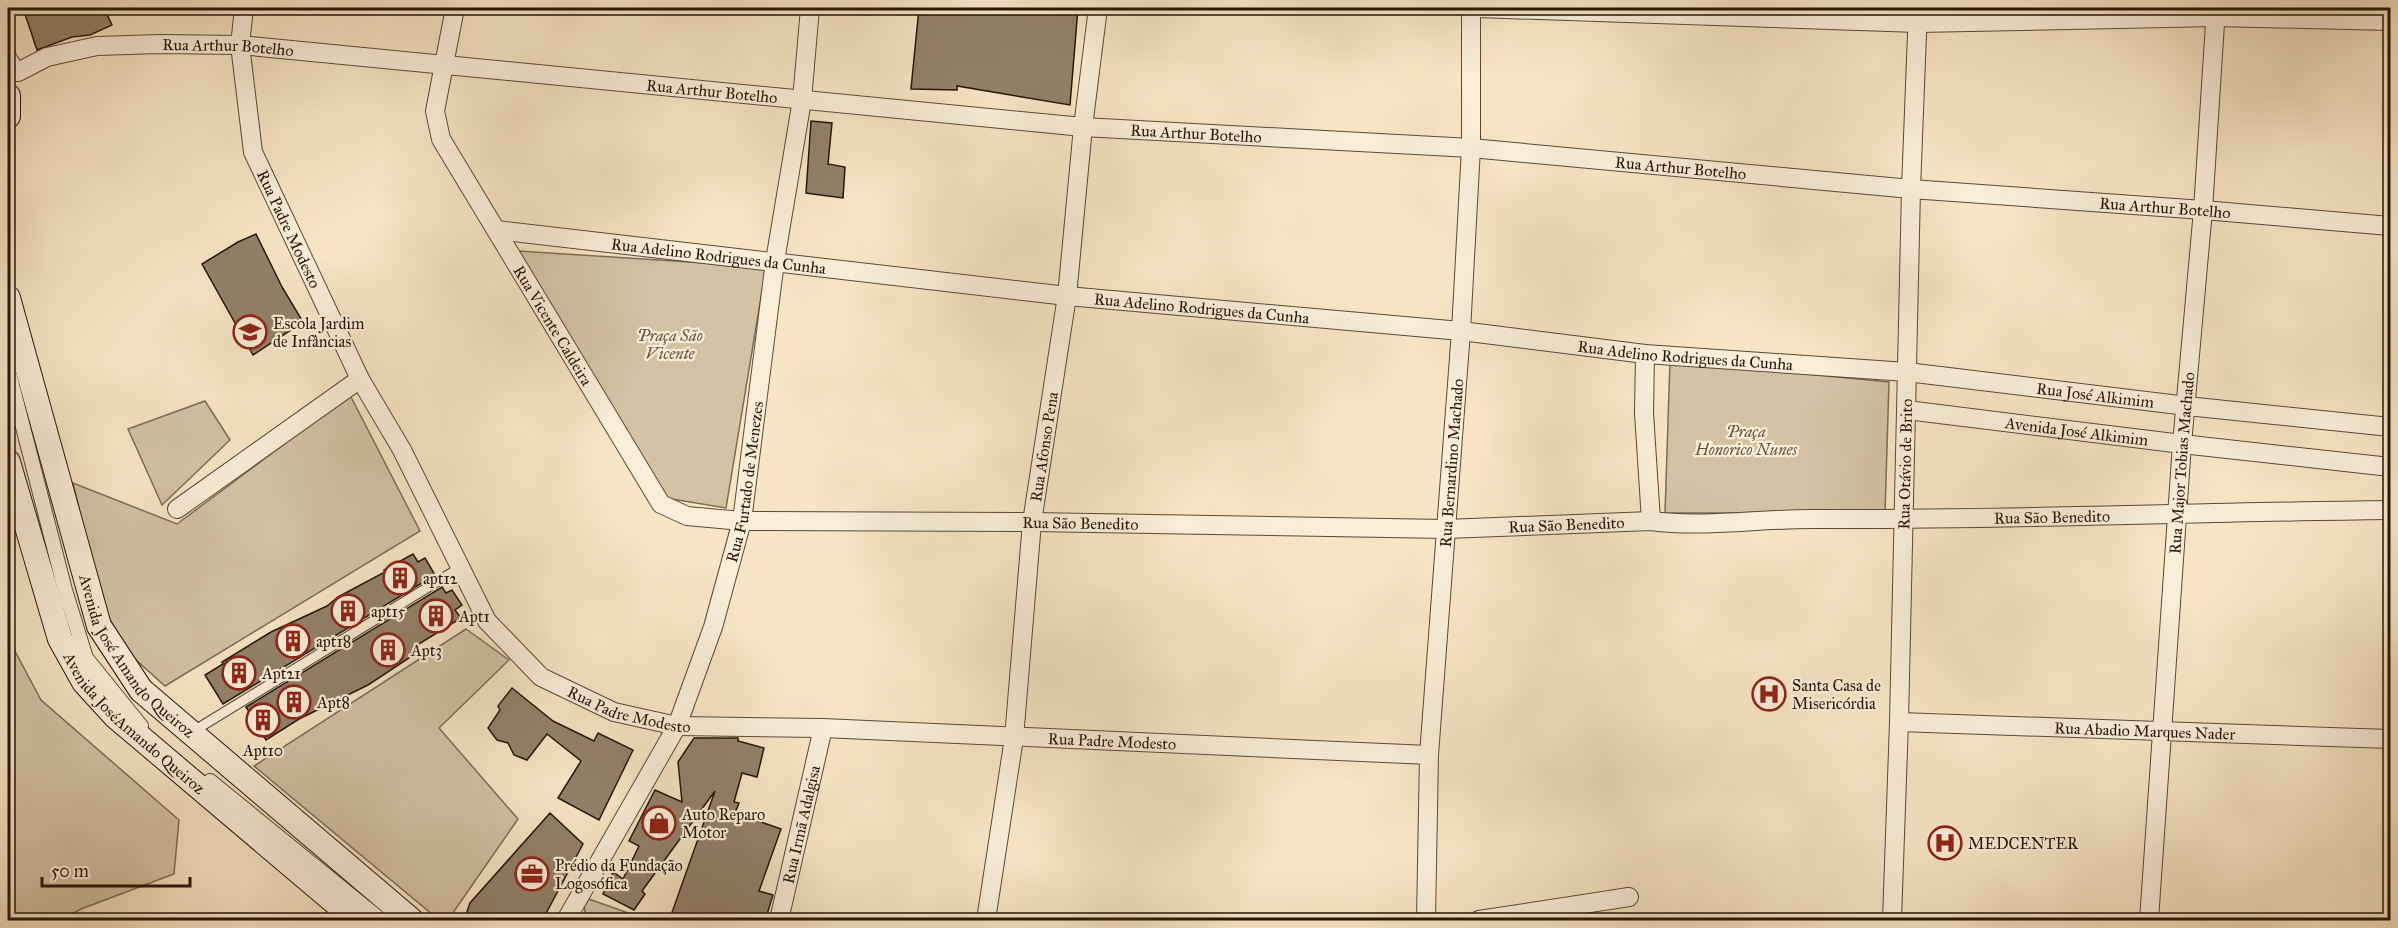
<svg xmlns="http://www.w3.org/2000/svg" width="2398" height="928" font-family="'IM FELL Great Primer',serif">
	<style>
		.green { fill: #d3c2a5; stroke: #7c6c56; stroke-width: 1.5 }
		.building { fill: #92816a; stroke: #251507; stroke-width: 1.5 }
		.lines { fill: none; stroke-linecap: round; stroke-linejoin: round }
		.service-casing { stroke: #5a4936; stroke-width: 11 }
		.pedestrian-casing { stroke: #5a4936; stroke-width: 16 }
		.minor-casing { stroke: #5a4936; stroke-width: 20 }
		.secondary-casing { stroke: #251507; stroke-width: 26 }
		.service { stroke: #faeed9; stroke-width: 9 }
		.pedestrian { stroke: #faeed9; stroke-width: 14 }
		.minor { stroke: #faeed9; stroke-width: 18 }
		.secondary { stroke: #faeed9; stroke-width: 24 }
		.labels { text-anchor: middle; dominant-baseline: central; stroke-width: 4.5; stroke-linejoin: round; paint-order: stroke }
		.street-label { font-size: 16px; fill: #251507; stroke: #faeed9 }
		.poi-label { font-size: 16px; fill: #251507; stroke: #faeed9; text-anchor: start }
		.park-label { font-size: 16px; font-style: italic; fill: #62523e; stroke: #faeed9 }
	</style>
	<rect width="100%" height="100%" fill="#f7e5c5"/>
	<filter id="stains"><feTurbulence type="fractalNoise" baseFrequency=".00333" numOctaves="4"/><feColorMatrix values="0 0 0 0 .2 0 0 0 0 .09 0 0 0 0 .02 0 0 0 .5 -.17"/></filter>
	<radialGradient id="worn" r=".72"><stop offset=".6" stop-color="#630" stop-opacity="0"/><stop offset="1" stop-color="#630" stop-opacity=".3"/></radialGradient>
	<path class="green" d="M864,8H913L912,13L863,15Z
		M519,251L766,267L726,508L666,498Z
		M1670,361L1889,382L1885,513H1665Z
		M350,395L420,531L165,686L124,649L100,598L73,483L177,524Z
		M205,401L230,440L162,505L128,429Z
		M466,629L509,660L439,728L518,819L448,920H439L254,766Z
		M8,638L41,700L179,820L174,874L81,909L61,920H8Z
		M583,897L648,920H586Z"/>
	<path class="building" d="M32,8H104L112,25L90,35L72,37L37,50L24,11Z
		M919,8H1078L1070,105L957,86V90L911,89Z
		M811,121L832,123L828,164L845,167L843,198L806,193Z
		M256,234L282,287L303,322L253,355L202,264L238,242Z
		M413,554L418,562L425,558L435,575L223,704L205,675L223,664L222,662L271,632L327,606L338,597L385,572L384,570Z
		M442,587L446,593L452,590L462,605L455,610L461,618L414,647L418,652L368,685L299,719L266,740L246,707Z
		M512,688L553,721L594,741L598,733L633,750L599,820L558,798L581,761L547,734L527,760L514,755L508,743L497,740L488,728L500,710L498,706Z
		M694,738H738V741L764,748L757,777L742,773L734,802L739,803L735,813L781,829L759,891L773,895L765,921H669L715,791L642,891L645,894L634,910L603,894L613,872L623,879L639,846L629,841L655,790L682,802L678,762Z
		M550,813L583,844L542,921H464L470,903Z"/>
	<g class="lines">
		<defs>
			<path id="service" d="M192,732L461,567"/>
			<path id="pedestrian" d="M8,55L18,72
				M8,369L65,590L86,658L141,726
				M210,781L381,920"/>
			<g id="minor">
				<path id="s1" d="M244,8L240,45L253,152L360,379L402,450L487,621L541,677L614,712L677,726L823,728L1429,755"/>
				<path id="s2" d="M455,8L435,111L441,139L661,504L687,516L742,521L1032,522L1446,529L1651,521C1706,528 1763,518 1819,519C2009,520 2200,512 2390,510"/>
				<path d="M1477,8L1918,23L2216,17L2390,21"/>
				<path id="s3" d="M8,72H18L47,57L97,46L159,44L240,45L1083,127L1471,148L1911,189L2203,210L2390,226"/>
				<path id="s4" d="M496,230L1067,296L1461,331L1645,354L1907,372L2187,406L2390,427"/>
				<path d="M1645,354L1644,413L1651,521"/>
				<path id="s5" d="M1907,410L2182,444L2390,467"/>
				<path d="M177,509L360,379"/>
				<path id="s6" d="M1899,722L2390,739"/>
				<path id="s7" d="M566,920L677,726L713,627L742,521L775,261L802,100L810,8"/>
				<path id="s8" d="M779,920L823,728"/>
				<path id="s9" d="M986,920L1014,738L1032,522L1067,296L1083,127L1098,8"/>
				<path id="s10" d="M1426,920L1429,755L1461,331L1471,148V8"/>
				<path d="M1479,920L1629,897"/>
				<path id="s11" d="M1892,920L1899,722L1911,189L1918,8"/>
				<path id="s12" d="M2149,920L2182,444L2203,210L2216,8"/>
			</g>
			<g id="secondary">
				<path d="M8,96V116"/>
				<path id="s13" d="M8,298L99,626L141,690L411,920"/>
				<path id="s14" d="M8,462L60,639L84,682L115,716L356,920"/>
			</g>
		</defs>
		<use href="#service" class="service-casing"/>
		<use href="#pedestrian" class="pedestrian-casing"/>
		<use href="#minor" class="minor-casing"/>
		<use href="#secondary" class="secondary-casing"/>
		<use href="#service" class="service"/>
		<use href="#pedestrian" class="pedestrian"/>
		<use href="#minor" class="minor"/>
		<use href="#secondary" class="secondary"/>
	</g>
	<defs>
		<symbol id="school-ring" viewBox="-11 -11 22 22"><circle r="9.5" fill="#faeed9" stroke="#8f2418" stroke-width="1.5"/><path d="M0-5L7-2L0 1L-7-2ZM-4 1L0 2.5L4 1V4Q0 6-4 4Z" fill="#8f2418"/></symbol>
		<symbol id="building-ring" viewBox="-11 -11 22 22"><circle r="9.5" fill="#faeed9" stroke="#8f2418" stroke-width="1.5"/><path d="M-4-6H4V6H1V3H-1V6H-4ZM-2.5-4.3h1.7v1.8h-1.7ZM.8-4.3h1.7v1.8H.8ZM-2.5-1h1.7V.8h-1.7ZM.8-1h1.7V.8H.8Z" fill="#8f2418"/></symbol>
		<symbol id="hospital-ring" viewBox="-11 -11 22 22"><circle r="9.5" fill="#faeed9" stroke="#8f2418" stroke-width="1.5"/><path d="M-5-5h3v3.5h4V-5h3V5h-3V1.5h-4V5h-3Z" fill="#8f2418"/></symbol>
		<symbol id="shop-ring" viewBox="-11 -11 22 22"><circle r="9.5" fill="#faeed9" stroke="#8f2418" stroke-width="1.5"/><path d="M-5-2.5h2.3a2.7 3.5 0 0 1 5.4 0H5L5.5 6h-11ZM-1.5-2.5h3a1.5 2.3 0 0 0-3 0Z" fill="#8f2418"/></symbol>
		<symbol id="office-ring" viewBox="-11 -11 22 22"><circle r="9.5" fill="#faeed9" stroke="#8f2418" stroke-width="1.5"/><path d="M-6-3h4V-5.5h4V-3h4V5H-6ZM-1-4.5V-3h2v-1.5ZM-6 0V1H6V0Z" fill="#8f2418"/></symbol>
	</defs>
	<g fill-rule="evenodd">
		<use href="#school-ring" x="231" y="313" width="38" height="38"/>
		<use href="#building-ring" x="381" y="559" width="38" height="38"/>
		<use href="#building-ring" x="329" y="592" width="38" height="38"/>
		<use href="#building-ring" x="417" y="597" width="38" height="38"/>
		<use href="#building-ring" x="274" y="622" width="38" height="38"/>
		<use href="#building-ring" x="369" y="631" width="38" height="38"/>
		<use href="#building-ring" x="220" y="654" width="38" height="38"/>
		<use href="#hospital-ring" x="1750" y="675" width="38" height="38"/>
		<use href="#building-ring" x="275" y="683" width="38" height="38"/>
		<use href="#building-ring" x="244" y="701" width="38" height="38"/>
		<use href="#shop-ring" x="640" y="804" width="38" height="38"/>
		<use href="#hospital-ring" x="1926" y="824" width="38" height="38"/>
		<use href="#office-ring" x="513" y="855" width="38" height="38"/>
	</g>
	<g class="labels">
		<g class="street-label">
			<text stroke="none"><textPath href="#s3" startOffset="225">Rua Arthur Botelho</textPath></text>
			<text stroke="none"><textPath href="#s3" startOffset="711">Rua Arthur Botelho</textPath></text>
			<text stroke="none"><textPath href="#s3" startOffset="1197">Rua Arthur Botelho</textPath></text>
			<text stroke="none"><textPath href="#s3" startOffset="1683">Rua Arthur Botelho</textPath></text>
			<text stroke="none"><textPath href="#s3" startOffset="2169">Rua Arthur Botelho</textPath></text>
			<text stroke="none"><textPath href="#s1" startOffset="230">Rua Padre Modesto</textPath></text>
			<text stroke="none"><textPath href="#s4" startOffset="224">Rua Adelino Rodrigues da Cunha</textPath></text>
			<text stroke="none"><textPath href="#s4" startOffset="710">Rua Adelino Rodrigues da Cunha</textPath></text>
			<text stroke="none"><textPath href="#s2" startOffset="351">Rua Vicente Caldeira</textPath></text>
			<text stroke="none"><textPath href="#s4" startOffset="1196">Rua Adelino Rodrigues da Cunha</textPath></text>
			<text stroke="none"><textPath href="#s4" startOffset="1608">Rua José Alkimim</textPath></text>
			<text stroke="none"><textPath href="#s5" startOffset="171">Avenida José Alkimim</textPath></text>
			<text stroke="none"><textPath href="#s9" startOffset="477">Rua Afonso Pena</textPath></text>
			<text stroke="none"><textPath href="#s10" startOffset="458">Rua Bernardino Machado</textPath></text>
			<text stroke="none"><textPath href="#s11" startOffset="456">Rua Otávio de Brito</textPath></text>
			<text stroke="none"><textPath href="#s12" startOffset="458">Rua Major Tobias Machado</textPath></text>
			<text stroke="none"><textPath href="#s7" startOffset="478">Rua Furtado de Menezes</textPath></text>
			<text stroke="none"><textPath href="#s2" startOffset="1954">Rua São Benedito</textPath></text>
			<text stroke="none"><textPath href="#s2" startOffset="982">Rua São Benedito</textPath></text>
			<text stroke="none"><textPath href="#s2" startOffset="1468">Rua São Benedito</textPath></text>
			<text stroke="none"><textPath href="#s13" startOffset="386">Avenida José Amando Queiroz</textPath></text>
			<text stroke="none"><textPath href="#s1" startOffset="842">Rua Padre Modesto</textPath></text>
			<text stroke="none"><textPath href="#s14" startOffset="298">Avenida JoséAmando Queiroz</textPath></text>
			<text stroke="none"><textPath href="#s6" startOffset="246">Rua Abadio Marques Nader</textPath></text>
			<text stroke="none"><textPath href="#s1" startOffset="1328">Rua Padre Modesto</textPath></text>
			<text stroke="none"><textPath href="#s8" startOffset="98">Rua Irmã Adalgisa</textPath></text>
		</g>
		<g class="poi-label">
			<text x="273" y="323">Escola Jardim<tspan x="273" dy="18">de Infâncias</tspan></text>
			<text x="423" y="578">apt12</text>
			<text x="371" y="611">apt15</text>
			<text x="459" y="616">Apt1</text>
			<text x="316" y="641">apt18</text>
			<text x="411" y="650">Apt3</text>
			<text x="262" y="673">Apt21</text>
			<text x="1792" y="685">Santa Casa de<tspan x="1792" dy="18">Misericórdia</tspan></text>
			<text x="317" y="702">Apt8</text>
			<text x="263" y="750" text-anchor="middle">Apt10</text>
			<text x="682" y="814">Auto Reparo<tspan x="682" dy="18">Motor</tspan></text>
			<text x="1968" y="843">MEDCENTER</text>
			<text x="555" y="865">Prédio da Fundação<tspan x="555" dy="18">Logosófica</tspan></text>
		</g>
		<g class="park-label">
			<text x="670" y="335">Praça São<tspan x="670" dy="18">Vicente</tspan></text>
			<text x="1746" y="431">Praça<tspan x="1746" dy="18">Honorico Nunes</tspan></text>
		</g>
	</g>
	<rect width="2398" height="928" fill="none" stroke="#f7e5c5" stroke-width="30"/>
	<rect x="9" y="9" width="2380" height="910" fill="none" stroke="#251507" stroke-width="3"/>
	<rect x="15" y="15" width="2368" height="898" fill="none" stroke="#251507" stroke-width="1.5"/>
	<path d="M42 877v9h148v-9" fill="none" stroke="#251507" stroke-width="3"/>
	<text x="51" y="877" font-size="18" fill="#251507" stroke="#faeed9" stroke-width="4.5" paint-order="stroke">50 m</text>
	<rect width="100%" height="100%" filter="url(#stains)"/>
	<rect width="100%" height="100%" fill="url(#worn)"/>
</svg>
